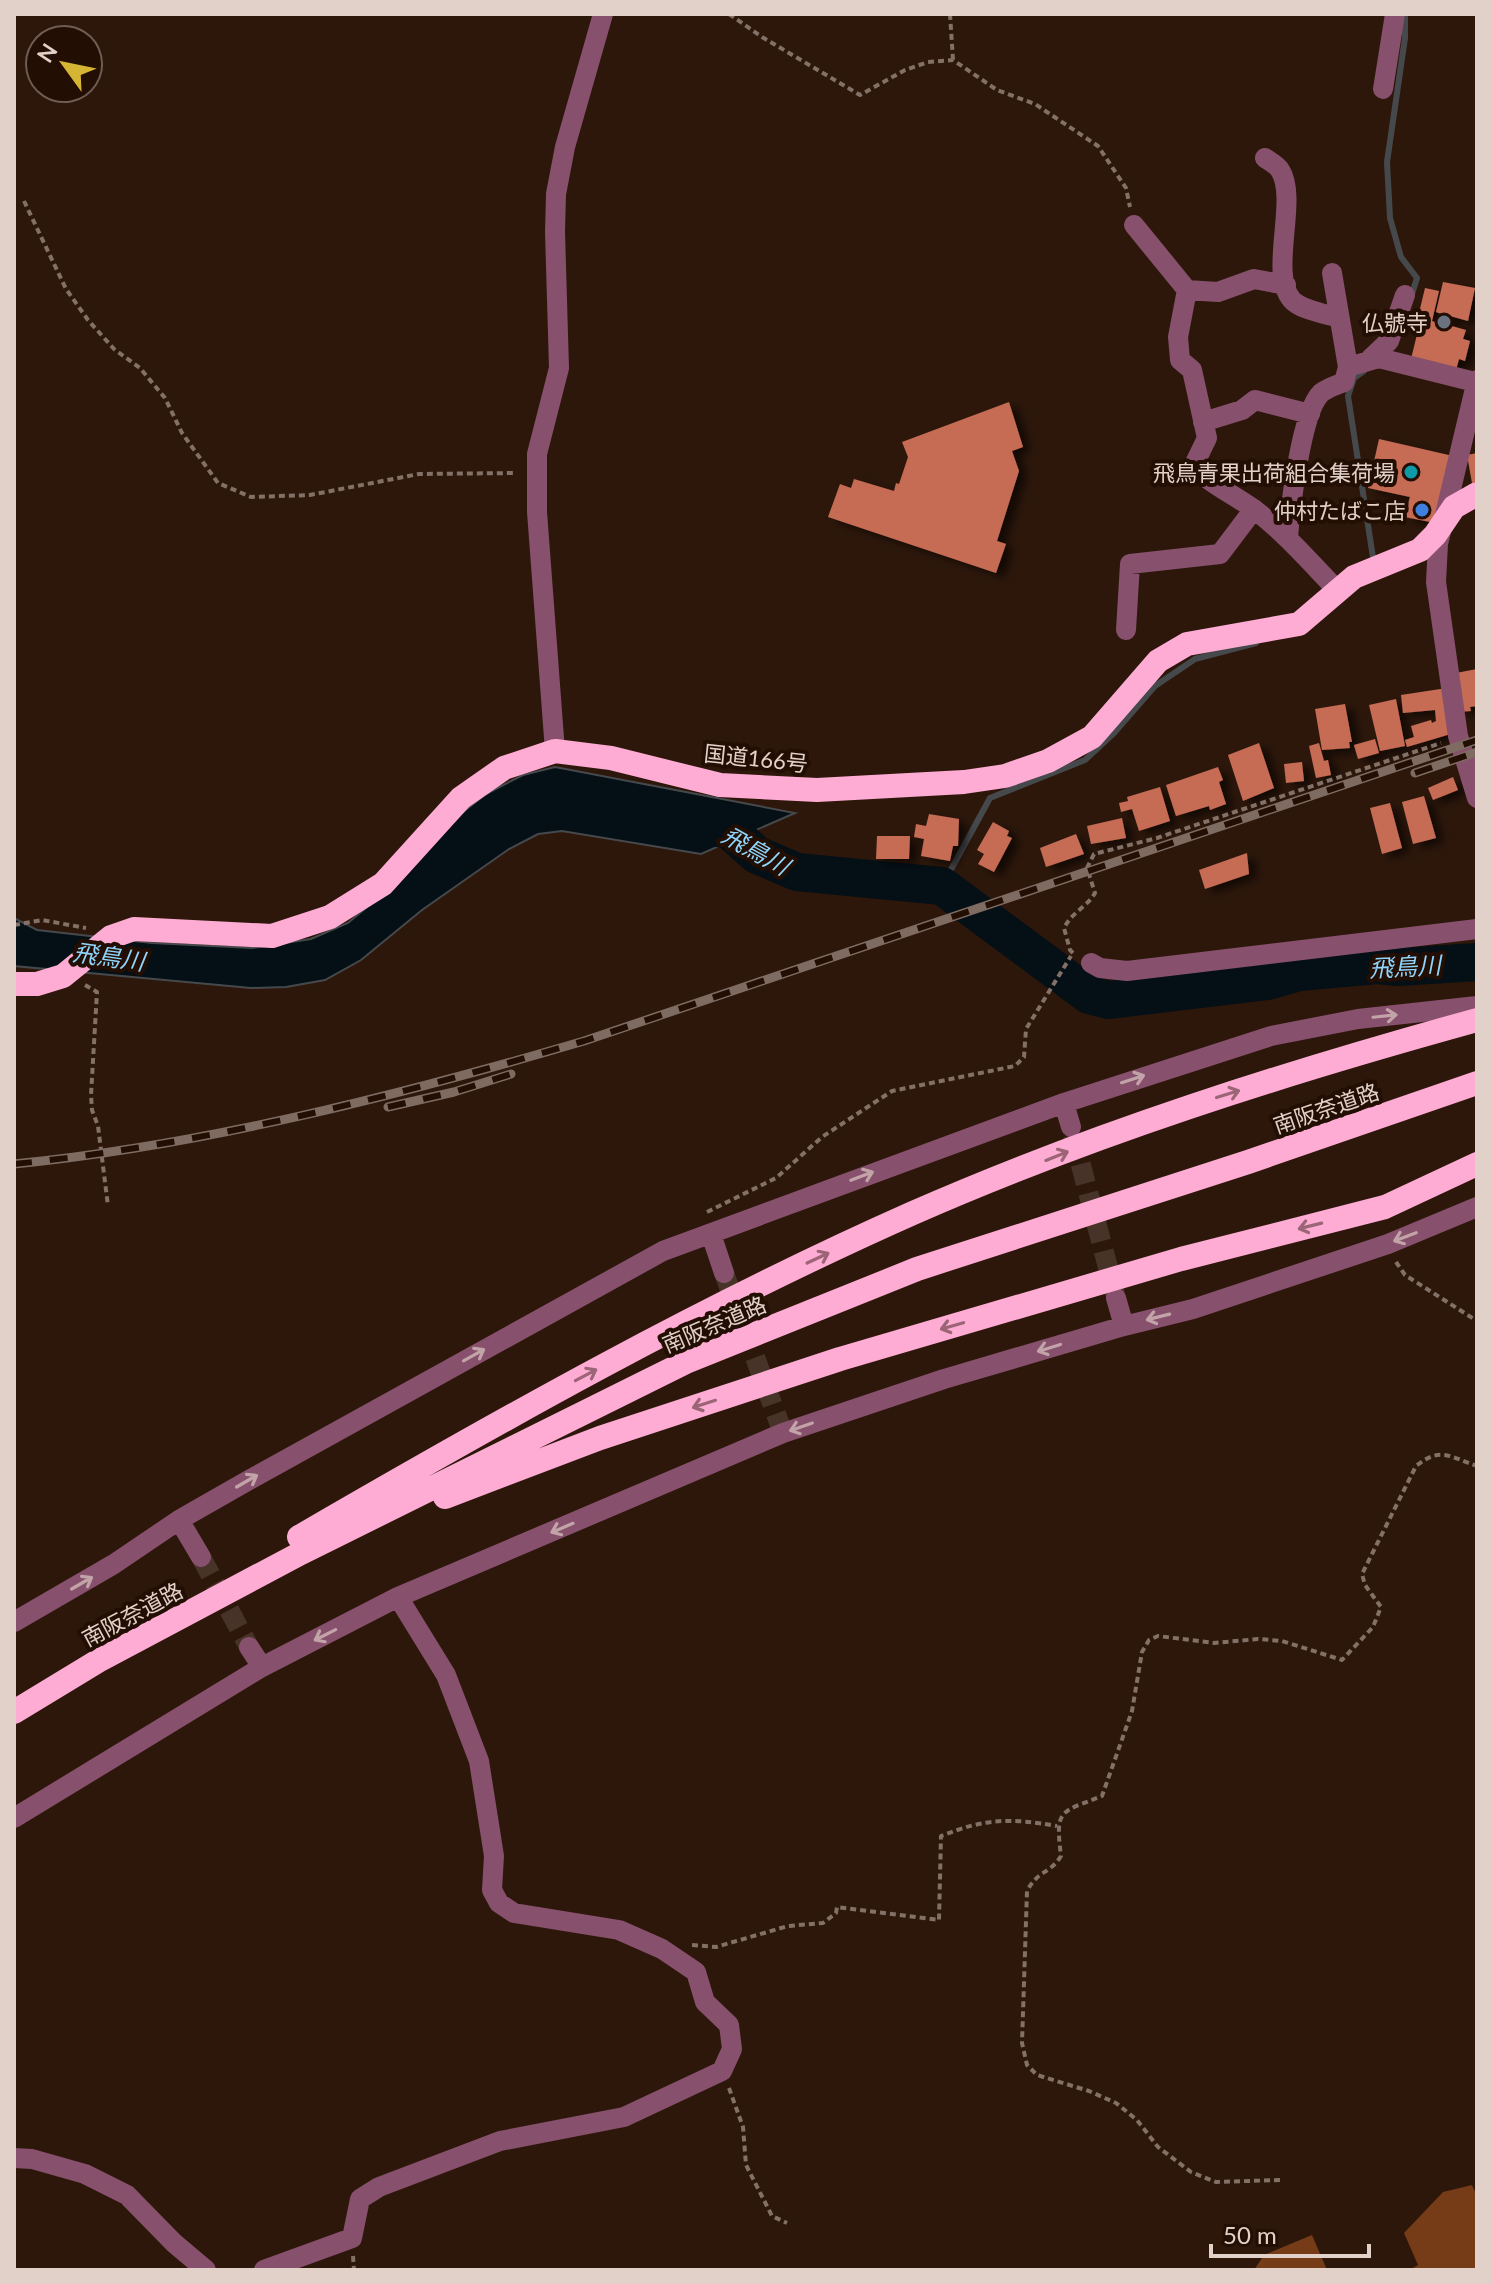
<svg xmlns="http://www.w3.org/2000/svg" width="1491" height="2284" font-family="Lato,'Noto Sans JP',sans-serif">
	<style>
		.forest { fill: #763b17 }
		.water { fill: #040f16; stroke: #46494c; stroke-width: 2 }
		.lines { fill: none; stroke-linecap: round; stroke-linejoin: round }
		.stream { stroke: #46494c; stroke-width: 6 }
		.river { stroke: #040f16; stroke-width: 38 }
		.building { fill: #c66c55; filter: url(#shadow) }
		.minor-tunnel { stroke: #483328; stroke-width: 20; stroke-dasharray: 20 10; stroke-linecap: butt }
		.path { stroke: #837066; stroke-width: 4; stroke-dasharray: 6 4; stroke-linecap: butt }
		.minor { stroke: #87506c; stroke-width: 20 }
		.highway { stroke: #feacd4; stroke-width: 24 }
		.rail-casing { stroke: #7e6b61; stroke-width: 9 }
		.rail { stroke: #230e03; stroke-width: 6; stroke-dasharray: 18; stroke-linecap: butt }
		.oneway { stroke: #c2a4a8 }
		.oneway2 { stroke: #9b6576 }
		.worship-dot { fill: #6b7280; stroke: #230e03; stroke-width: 3 }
		.culture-dot { fill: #0f9aa8; stroke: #230e03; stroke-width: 3 }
		.shop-dot { fill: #3f7fe0; stroke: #230e03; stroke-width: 3 }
		.labels { text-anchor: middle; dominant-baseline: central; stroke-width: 8; stroke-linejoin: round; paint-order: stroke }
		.poi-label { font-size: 22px; fill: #e1d1c9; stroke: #230e03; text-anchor: end }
		.street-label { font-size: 22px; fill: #e1d1c9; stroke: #230e03 }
		.water-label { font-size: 24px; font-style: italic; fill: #8fd5fd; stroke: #230e03 }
	</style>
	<defs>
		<filter id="shadow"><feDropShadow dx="8" dy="4.5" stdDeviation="4" flood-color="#0009"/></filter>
	</defs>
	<rect width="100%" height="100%" fill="#2d170b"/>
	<path class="forest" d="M1472,2185L1477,2196V2270H1409L1418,2265L1404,2233L1443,2192Z
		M1312,2235L1327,2270H1254L1264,2255Z"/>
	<path class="water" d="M555,767L795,813L701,854L562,831L538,834L509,849L422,910L361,960L325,980L286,987L251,988L14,966V918L37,930L152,943L252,948L311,939L348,923L384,893L458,816L486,794L523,775Z"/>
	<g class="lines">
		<path class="stream" d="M1405,14V38L1387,162L1390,218L1401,257L1417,278L1411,297
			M1364,371L1354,378L1348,396L1374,564
			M942,886L990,798L1085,760L1114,733L1155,686L1195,659L1256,643"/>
		<path class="river" d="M690,823L729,830L757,855L797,872L942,886L1089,995L1109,1000L1268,981L1299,972L1377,965L1398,967L1477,962"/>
	</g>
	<path class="building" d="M1443,282L1475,288L1468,321L1450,316L1448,325L1466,330L1463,339L1470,341L1465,361L1459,359L1456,370L1411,359L1421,318L1418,317L1425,288L1439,291L1432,321L1441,324L1444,315L1436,312Z
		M1009,402L1023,447L1012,451L1019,471L997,541L1006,544L996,573L828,517L840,484L851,488L854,479L894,491L896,483L899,484L908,457L902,442Z
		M1379,439L1453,456L1436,523L1404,517L1410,497L1368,488Z
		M1477,453V482L1472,483L1467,455Z
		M1477,669V706L1470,707L1471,711L1459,712L1456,673Z
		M1447,688L1454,733L1407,747L1405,740L1414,737L1411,726L1431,720L1432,723L1436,721L1435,710L1403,713L1401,695Z
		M1396,699L1405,746L1380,751L1369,705Z
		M1345,704L1352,742H1349L1350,748L1322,750L1315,709Z
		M1375,739L1379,753L1358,759L1354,745Z
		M1259,743L1274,788L1243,801L1228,755Z
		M1319,743L1324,761L1328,760L1331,775L1316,778L1309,746Z
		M1302,762L1304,781L1286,783L1284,764Z
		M1218,767L1223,780L1219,782L1226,804L1210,810L1209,806L1176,816L1166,785Z
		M1453,777L1458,790L1433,800L1428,788Z
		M1160,787L1170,821L1139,831L1132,809L1121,812L1119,803L1128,801L1127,797Z
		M1424,796L1436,838L1413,844L1402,802Z
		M1390,803L1402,848L1382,854L1370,808Z
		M929,814L959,819L958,846H953L950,861L921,856L924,839L914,837L916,824L926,826Z
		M1122,818L1126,838L1091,844L1087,826Z
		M993,822L1009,831L1007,836L1012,838L994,872L978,864L984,854L977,850Z
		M1076,834L1084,854L1046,867L1040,848Z
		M877,836H910L909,859H876Z
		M1247,853L1249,874L1205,889L1199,870Z"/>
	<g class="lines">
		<path class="minor-tunnel" d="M1073,1135L1115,1294
			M724,1273L783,1433
			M201,1557L249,1647"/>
		<path class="path" d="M729,14L762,37L860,95L905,70L928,62L953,60L997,90L1035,104L1098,146L1126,188L1130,207
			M950,14L953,60
			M24,201L66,289L88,320L114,349L140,368L165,398L182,433L218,483L251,497L310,495L419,474L516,473
			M14,925L42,920L86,928
			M1073,953L1070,950L1064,928C1072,912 1088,906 1095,893L1087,868L1094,854L1157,838L1441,743
			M85,985L97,992L91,1095L92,1110L98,1126L108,1206
			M707,1212L776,1178L822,1137L892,1091L1015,1066L1024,1057L1026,1029L1071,956
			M1396,1262L1405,1275L1477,1321
			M692,1945L716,1947L788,1926L823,1923L836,1913L837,1907L939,1920L941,1836C986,1818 1010,1818 1057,1826
			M729,2088L743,2127L746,2165L772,2216L787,2223
			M1280,2180L1216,2182L1191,2172L1158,2147L1137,2120L1116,2103L1089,2091L1037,2075L1027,2065L1022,2043L1027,1891C1038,1870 1050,1874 1061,1856C1055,1808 1060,1813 1102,1796L1132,1711L1142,1652L1149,1640L1158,1636L1214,1643L1258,1639L1282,1641L1342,1660L1373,1627L1381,1607L1365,1585L1362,1574L1416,1466C1441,1446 1450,1457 1477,1466
			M353,2256L354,2270"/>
		<path class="minor" d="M1383,89L1395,14
			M1265,158C1269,161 1277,165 1280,170C1299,199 1268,273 1292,300C1301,310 1326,314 1339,318
			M1134,225L1187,290L1178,337L1180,360L1192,370L1207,438L1193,467C1211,485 1235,495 1255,510C1285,533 1311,563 1337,590
			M1332,273L1348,367
			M1187,290L1218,292L1254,279L1286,285
			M1370,359L1389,341L1405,295
			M1477,380L1438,544L1436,582L1458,736L1477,798
			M1203,422L1242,410L1255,400L1310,414
			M1288,538C1290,510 1301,412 1321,393C1327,388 1337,385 1344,382L1348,367L1379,358L1475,382
			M1126,630L1130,564L1220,554L1254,509
			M555,751L537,512V454L559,368L555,232L556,194L565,147L603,14
			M1091,963L1100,968L1127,971L1477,929
			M1064,1103L1071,1127
			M711,1234L724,1273
			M1116,1298L1124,1326
			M179,1520L201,1557
			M14,1622L114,1564L179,1520L249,1480L663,1251L1064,1103L1271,1036L1358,1019L1477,1006
			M249,1647L262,1667
			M14,1818L262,1667L398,1597L783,1433L944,1379L1124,1326L1193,1309L1388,1244L1477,1207
			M14,2158L32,2159L85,2174L127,2195L174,2243L206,2270
			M264,2270L352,2238L360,2199L379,2187L500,2141L624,2117L722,2071L732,2049L729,2025L705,2002L696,1972L662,1949L619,1930L514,1913L499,1903L492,1890L494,1856L479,1761L446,1675L398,1597"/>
		<path class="highway" d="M14,984H37L63,976L111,937L134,929L272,936L330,917L383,884L461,798L504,768L555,751L611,758L720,785L817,790L964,782L1005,776L1048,761L1092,737L1158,661L1187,644L1299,624L1354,577L1420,550L1435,535L1454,507L1477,494
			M445,1497L600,1438L840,1359L1181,1259L1385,1207L1477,1164
			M299,1537C499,1421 701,1307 913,1213C1095,1133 1285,1073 1477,1020
			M14,1712L98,1661L301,1553L688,1361L917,1269L1248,1162L1477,1083"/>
		<defs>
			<path id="rail" d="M1415,773L1477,752
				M388,1107L454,1092L511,1074
				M14,1164C205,1145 400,1095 584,1041L1477,740"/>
		</defs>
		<use href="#rail" class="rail-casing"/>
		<use href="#rail" class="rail"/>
	</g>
	<defs><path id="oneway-shaft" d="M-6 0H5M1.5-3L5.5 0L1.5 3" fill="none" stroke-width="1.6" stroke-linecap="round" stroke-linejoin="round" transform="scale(2)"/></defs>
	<g class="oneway">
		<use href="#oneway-shaft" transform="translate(1385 1016) rotate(-6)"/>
		<use href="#oneway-shaft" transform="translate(1133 1079) rotate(-18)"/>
		<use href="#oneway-shaft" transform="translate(862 1176) rotate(-21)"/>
		<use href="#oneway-shaft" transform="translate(1405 1237) rotate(159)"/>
		<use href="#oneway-shaft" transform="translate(1158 1317) rotate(166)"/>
		<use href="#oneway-shaft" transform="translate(1049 1348) rotate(163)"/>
		<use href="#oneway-shaft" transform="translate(474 1355) rotate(-29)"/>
		<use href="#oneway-shaft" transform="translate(801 1427) rotate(161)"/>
		<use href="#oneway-shaft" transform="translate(247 1481) rotate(-30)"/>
		<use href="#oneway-shaft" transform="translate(562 1528) rotate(157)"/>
		<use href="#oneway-shaft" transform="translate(82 1583) rotate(-30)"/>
		<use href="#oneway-shaft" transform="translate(325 1635) rotate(153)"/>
	</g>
	<g class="oneway2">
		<use href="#oneway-shaft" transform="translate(1228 1094) rotate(-17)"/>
		<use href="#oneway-shaft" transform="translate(1057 1156) rotate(-22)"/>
		<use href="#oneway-shaft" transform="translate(1310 1226) rotate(166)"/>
		<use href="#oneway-shaft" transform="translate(818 1258) rotate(-25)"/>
		<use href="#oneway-shaft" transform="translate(952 1326) rotate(164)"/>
		<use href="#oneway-shaft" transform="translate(586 1375) rotate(-28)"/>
		<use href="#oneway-shaft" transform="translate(704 1404) rotate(162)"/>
	</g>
	<circle class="worship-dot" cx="1444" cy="322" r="8"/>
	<circle class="culture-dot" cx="1411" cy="472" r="8"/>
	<circle class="shop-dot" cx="1422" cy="510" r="8"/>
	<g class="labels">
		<g class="poi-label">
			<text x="1428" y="322">仏號寺</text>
			<text x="1395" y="472">飛鳥青果出荷組合集荷場</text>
			<text x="1406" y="510">仲村たばこ店</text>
		</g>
		<g class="street-label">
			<text transform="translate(756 758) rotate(6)">国道166号</text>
			<text transform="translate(1326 1108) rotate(-19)">南阪奈道路</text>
			<text transform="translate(714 1324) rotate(-23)">南阪奈道路</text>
			<text transform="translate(132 1614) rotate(-28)">南阪奈道路</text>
		</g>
		<g class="water-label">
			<text transform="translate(756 850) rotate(29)">飛鳥川</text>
			<text transform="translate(109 956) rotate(8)">飛鳥川</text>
			<text transform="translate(1405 966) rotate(-3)">飛鳥川</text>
		</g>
	</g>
	<rect width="1491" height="2284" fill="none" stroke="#e1d1c9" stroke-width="32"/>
	<g transform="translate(64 64) rotate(303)"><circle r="38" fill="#230e03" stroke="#6f5c52" stroke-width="2"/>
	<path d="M0-6L14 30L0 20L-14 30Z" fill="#d6b534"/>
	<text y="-12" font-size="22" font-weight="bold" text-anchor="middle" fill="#e1d1c9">N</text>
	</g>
	<path d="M1211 2244v12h158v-12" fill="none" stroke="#e1d1c9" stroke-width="4"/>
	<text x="1223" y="2244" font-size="24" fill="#e1d1c9" stroke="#230e03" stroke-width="6" paint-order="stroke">50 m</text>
</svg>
